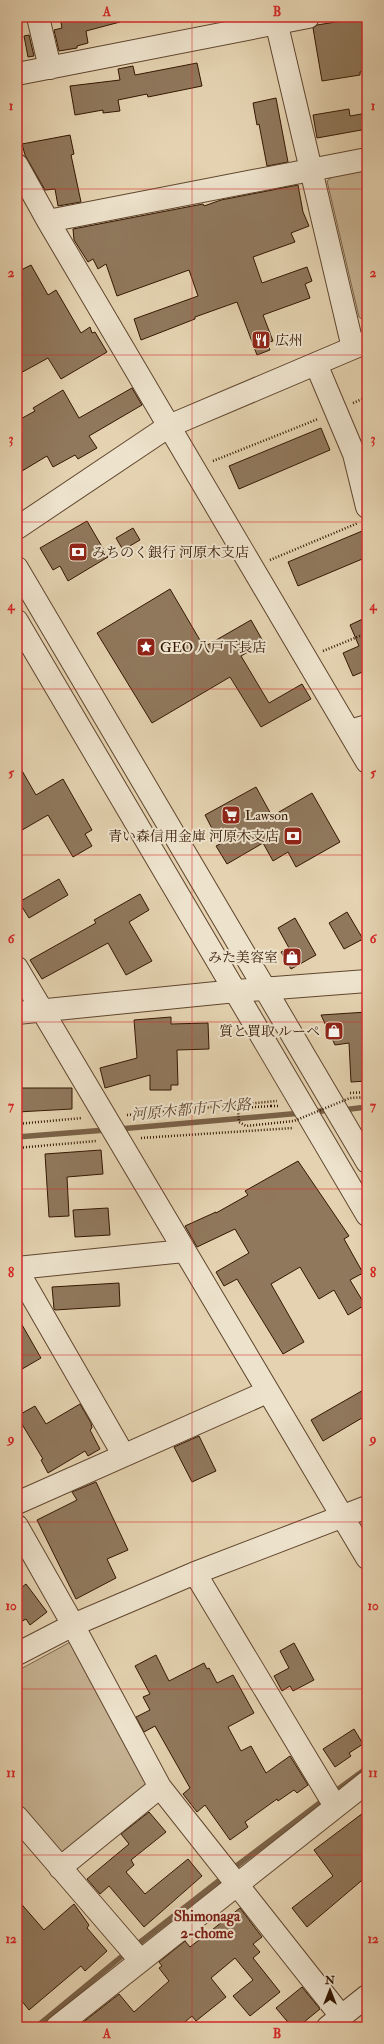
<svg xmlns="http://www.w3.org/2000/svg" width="384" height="2044" font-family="'IM FELL Double Pica','Noto Serif JP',serif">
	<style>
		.green { fill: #c6b292; stroke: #7d644a }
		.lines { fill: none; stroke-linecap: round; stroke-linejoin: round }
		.stream { stroke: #7a6147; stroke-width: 5.5 }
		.building { fill: #90785c; stroke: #341702 }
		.minor-casing { stroke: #60462e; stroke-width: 24 }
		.path { stroke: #341702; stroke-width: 2.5; stroke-dasharray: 1 2; stroke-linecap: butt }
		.minor { stroke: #ede2cc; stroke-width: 22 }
		.path-bridge { stroke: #341702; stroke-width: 2.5; stroke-dasharray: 1 2; stroke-linecap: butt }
		.grid { fill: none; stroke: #d62828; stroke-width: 1; stroke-opacity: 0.55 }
		.labels { text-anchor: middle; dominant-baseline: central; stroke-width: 4; stroke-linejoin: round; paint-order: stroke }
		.poi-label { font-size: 14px; fill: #341702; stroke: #ede2cc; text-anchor: start }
		.water-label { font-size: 15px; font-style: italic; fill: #624830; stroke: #ede2cc }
		.neighbourhood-label { font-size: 15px; font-weight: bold; fill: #7a1f14; stroke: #ede2cc }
		.neatline { fill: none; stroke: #d62828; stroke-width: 1.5 }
		.grid-label { font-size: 13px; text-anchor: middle; font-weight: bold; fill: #d62828 }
	</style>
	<rect width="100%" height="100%" fill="#e4d2b0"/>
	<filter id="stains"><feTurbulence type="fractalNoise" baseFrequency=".005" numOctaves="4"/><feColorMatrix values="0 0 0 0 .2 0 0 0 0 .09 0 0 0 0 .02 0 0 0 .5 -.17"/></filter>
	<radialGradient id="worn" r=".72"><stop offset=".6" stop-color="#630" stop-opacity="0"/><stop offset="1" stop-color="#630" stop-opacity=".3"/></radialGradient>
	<path class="green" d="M367,169V323L359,317L327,181L333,176Z
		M74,1640L148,1787L59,1859L17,1808V1671Z"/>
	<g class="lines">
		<path class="stream" d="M342,1110L367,1107
			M312,1112L332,1110
			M119,1129L302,1113
			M17,1137L106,1130
			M333,1793L367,1768
			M231,1870L325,1799
			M134,1947L225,1876
			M36,2027L127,1952"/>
	</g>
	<path class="building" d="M60,17H119L120,22L86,31L88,43L77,46V48L59,51L54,30L62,28Z
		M367,17V71L360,72V75L322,81L313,28L317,25Z
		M29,35L34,56L28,57L24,36Z
		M197,63L202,86L148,97L147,94L118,100L120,111L103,113V110L75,115L70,86L120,80L118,69L133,66L135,75Z
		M276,98L288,162L267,166L259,124L257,125L253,103Z
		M349,109L350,116L367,113V129L317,138L313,115Z
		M70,135L74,154L71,155L81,202L58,206L55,189L45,190L25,155L22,144Z
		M298,185L303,212L309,226L291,233L295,242L253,257L262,283L307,267L312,281L305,284L310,298L263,315L273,341L267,343L270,350L257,355L237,302L195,317V319L141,340L134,319L198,296L189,270L117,296L106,264L98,269L93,259L88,262L74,240L73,229L203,204L204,206L221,200Z
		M31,265L48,295L56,290L81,333L90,327L92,333L95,332L107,352L61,379L48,358L17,375V272Z
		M132,388L142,405L89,436L97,448L78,459L75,455L53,467L47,456L17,474V421L35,411L33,408L63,390L79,418Z
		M321,428L330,450L239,489L229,466Z
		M87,521L108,557L68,581L60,566L53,570L40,548Z
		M133,528L140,540L123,550L116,538Z
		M367,529V557L298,586L288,562Z
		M170,589L204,647L251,620L264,643L241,656L269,703L302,684L311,699L261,727L230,677L152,723L97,633Z
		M367,617V670L353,676L343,653L359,646L350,625Z
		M17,762L36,795L63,779L92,830L85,834L92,846L73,857L48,815L17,833Z
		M256,787L272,816L312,793L340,842L296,867L288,852L273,861L263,843L227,864L216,846L220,844L205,815Z
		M59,879L68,895L29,918L19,902Z
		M140,894L149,910L129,922L152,961L126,975L108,943L42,979L30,960L96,923L94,920Z
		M347,912L363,939L344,949L329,923Z
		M295,918L316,955L291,969L281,952L289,948L278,928Z
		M367,1012V1081L351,1082L349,1043L335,1045L321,1015Z
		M171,1017V1024L208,1023L209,1049L177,1050L178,1085H171V1090H150V1075L105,1088L100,1068L137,1058L134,1020Z
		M17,1088H72V1109L17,1112Z
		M101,1150L103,1174L67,1177L69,1216L49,1217L45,1154Z
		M298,1161L349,1236L344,1239L363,1273L350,1280L365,1305L348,1315L334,1290L319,1299L300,1267L271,1284L304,1342L283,1354L237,1279L224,1286L216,1272L249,1253L235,1229L197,1247L185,1226L216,1212V1213L248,1195L245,1191Z
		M108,1208L110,1235L75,1237L73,1210Z
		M119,1283L120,1306L55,1310L54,1309L52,1287Z
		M17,1316L41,1358L17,1372Z
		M367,1388V1415L323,1441L311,1420Z
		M80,1404L91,1423L92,1428L90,1430L100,1449L88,1456L85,1451L48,1473L41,1460L43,1459L17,1416L35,1406L46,1424Z
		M199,1436L216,1471L192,1482L174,1447Z
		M96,1482L128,1550L107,1559L116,1578L76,1599L37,1520L77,1500L72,1492Z
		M26,1584L47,1612L30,1625L26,1619L17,1624V1591Z
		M294,1643L314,1680L293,1691L290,1686L282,1691L274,1676L289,1668L280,1651Z
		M156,1655L169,1681L204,1663L207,1669L209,1668L217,1683L233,1675L254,1713L228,1727L241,1751L251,1746L266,1773L290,1756L308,1785L297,1793L294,1790L278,1801L277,1799L245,1822L248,1827L230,1840L205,1805L197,1812L183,1794L190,1788L155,1726L144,1732L136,1717L150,1710L143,1697L150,1694L135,1666Z
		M354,1729L363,1744L349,1753L351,1756L335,1767L323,1749Z
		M367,1810V1876L307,1927L292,1908L333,1876L314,1850Z
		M149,1812L166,1832L131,1860L134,1865L126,1872L145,1894L188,1859L202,1876L144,1927L109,1886L100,1894L87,1879L129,1844L121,1834Z
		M17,1899L44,1930L74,1904L89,1925L87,1928L107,1951L85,1971L81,1966L29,2010L17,1995Z
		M240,1908L262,1937L253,1944L260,1952L253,1958L280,1992L250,2016L233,1996L253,1980L235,1958L211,1978L226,1997L196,2021L192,2016L179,2027H77L119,1994L134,2012L169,1981L159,1968L162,1966L159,1962L185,1941L190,1947Z
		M302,1987L320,2009L298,2027H292L276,2008Z"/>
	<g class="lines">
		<defs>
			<path id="minor" d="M38,17L50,68
				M275,17L353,348
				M17,74L308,17
				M17,165L48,221L367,762
				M48,221L367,159
				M316,364L354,454L367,507
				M17,528L169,426L367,342
				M17,568L367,1162
				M17,621L367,1215
				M349,731L367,726
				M17,968L367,1558
				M17,1013L236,991L367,981
				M17,1268L184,1251
				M17,1270L123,1454
				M17,1503L267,1392
				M17,1526L67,1614L160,1787L341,2016
				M195,1573L335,1806
				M17,1654L73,1625L195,1573L367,1507
				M17,1817L140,1960
				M60,1868L160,1787
				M57,2027L367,1782
				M328,2027L367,1996"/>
		</defs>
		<use href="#minor" class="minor-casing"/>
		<path class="path" d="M353,403L367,397
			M213,461L318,419
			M270,560L358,523
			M323,651L367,633
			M350,1093L367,1092
			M271,1106H279
			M127,1115L277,1101
			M17,1124L82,1118
			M141,1138L293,1128
			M17,1148L96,1141"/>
		<use href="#minor" class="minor"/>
		<path class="path-bridge" d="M271,1106L242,1108L238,1112L239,1122L246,1126L294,1121L350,1098L367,1097"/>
	</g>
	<path class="grid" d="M192,17V2027M17,189H367M17,355H367M17,522H367M17,689H367M17,855H367M17,1022H367M17,1189H367M17,1355H367M17,1522H367M17,1689H367M17,1855H367"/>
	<defs>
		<symbol id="restaurant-square" viewBox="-11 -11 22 22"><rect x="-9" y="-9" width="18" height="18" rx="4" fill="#8f2418" stroke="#ede2cc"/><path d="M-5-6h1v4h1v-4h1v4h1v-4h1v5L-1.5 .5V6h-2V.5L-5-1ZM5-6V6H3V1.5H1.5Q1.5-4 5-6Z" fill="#fff"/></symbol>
		<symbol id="bank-square" viewBox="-11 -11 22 22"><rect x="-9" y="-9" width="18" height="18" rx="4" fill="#8f2418" stroke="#ede2cc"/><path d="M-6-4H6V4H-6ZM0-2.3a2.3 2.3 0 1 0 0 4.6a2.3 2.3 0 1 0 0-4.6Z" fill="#fff"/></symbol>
		<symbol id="sight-square" viewBox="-11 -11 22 22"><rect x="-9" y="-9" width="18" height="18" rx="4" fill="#8f2418" stroke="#ede2cc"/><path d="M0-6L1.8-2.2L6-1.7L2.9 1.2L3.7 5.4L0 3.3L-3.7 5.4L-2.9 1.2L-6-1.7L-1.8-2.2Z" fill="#fff"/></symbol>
		<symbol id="supermarket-square" viewBox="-11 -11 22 22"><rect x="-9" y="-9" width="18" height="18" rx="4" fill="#8f2418" stroke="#ede2cc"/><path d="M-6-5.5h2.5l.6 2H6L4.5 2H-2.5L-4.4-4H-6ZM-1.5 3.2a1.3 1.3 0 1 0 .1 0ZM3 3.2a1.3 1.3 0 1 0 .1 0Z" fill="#fff"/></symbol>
		<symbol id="shop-square" viewBox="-11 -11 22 22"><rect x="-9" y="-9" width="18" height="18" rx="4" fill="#8f2418" stroke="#ede2cc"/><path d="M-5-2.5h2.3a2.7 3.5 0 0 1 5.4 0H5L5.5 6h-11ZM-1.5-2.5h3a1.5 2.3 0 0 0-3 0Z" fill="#fff"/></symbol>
	</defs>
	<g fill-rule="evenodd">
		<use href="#restaurant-square" x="250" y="329" width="22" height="22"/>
		<use href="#bank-square" x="67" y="541" width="22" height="22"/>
		<use href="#sight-square" x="135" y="636" width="22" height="22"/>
		<use href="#supermarket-square" x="220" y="804" width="22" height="22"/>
		<use href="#bank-square" x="282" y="825" width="22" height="22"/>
		<use href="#shop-square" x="281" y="946" width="22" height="22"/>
		<use href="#shop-square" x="323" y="1020" width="22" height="22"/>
	</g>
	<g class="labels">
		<g class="poi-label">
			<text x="275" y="340">広州</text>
			<text x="92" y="552">みちのく銀行 河原木支店</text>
			<text x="160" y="647">GEO 八戸下長店</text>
			<text x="245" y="815">Lawson</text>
			<text x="279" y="836" text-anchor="end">青い森信用金庫 河原木支店</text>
			<text x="278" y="957" text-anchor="end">みた美容室</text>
			<text x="320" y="1031" text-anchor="end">質と買取 ルーペ</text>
		</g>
		<g class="water-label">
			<text transform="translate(191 1110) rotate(-5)">河原木都市下水路</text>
		</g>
		<g class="neighbourhood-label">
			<text x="207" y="1916">Shimonaga<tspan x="207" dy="17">2-chome</tspan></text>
		</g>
	</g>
	<rect width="384" height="2044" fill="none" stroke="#e4d2b0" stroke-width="44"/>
	<g transform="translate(330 1990)" stroke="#ede2cc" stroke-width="3" paint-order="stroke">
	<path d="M0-3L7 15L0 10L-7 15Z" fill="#341702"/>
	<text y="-6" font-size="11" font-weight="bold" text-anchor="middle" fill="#341702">N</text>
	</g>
	<rect x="22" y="22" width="340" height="2000" class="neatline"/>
	<g class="grid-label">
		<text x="107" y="16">A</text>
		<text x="277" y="16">B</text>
		<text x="11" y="110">1</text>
		<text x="373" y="110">1</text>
		<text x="11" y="277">2</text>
		<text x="373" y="277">2</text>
		<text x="11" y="443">3</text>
		<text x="373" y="443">3</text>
		<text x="11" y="610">4</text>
		<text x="373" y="610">4</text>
		<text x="11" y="777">5</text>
		<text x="373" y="777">5</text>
		<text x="11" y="943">6</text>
		<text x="373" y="943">6</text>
		<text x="11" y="1110">7</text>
		<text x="373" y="1110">7</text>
		<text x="11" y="1277">8</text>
		<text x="373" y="1277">8</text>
		<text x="11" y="1443">9</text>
		<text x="373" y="1443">9</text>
		<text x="11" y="1610">10</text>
		<text x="373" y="1610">10</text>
		<text x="11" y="1777">11</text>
		<text x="373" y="1777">11</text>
		<text x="11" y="1943">12</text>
		<text x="373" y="1943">12</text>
		<text x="107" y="2038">A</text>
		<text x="277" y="2038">B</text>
	</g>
	<rect width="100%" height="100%" filter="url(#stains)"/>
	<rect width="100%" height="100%" fill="url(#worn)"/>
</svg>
